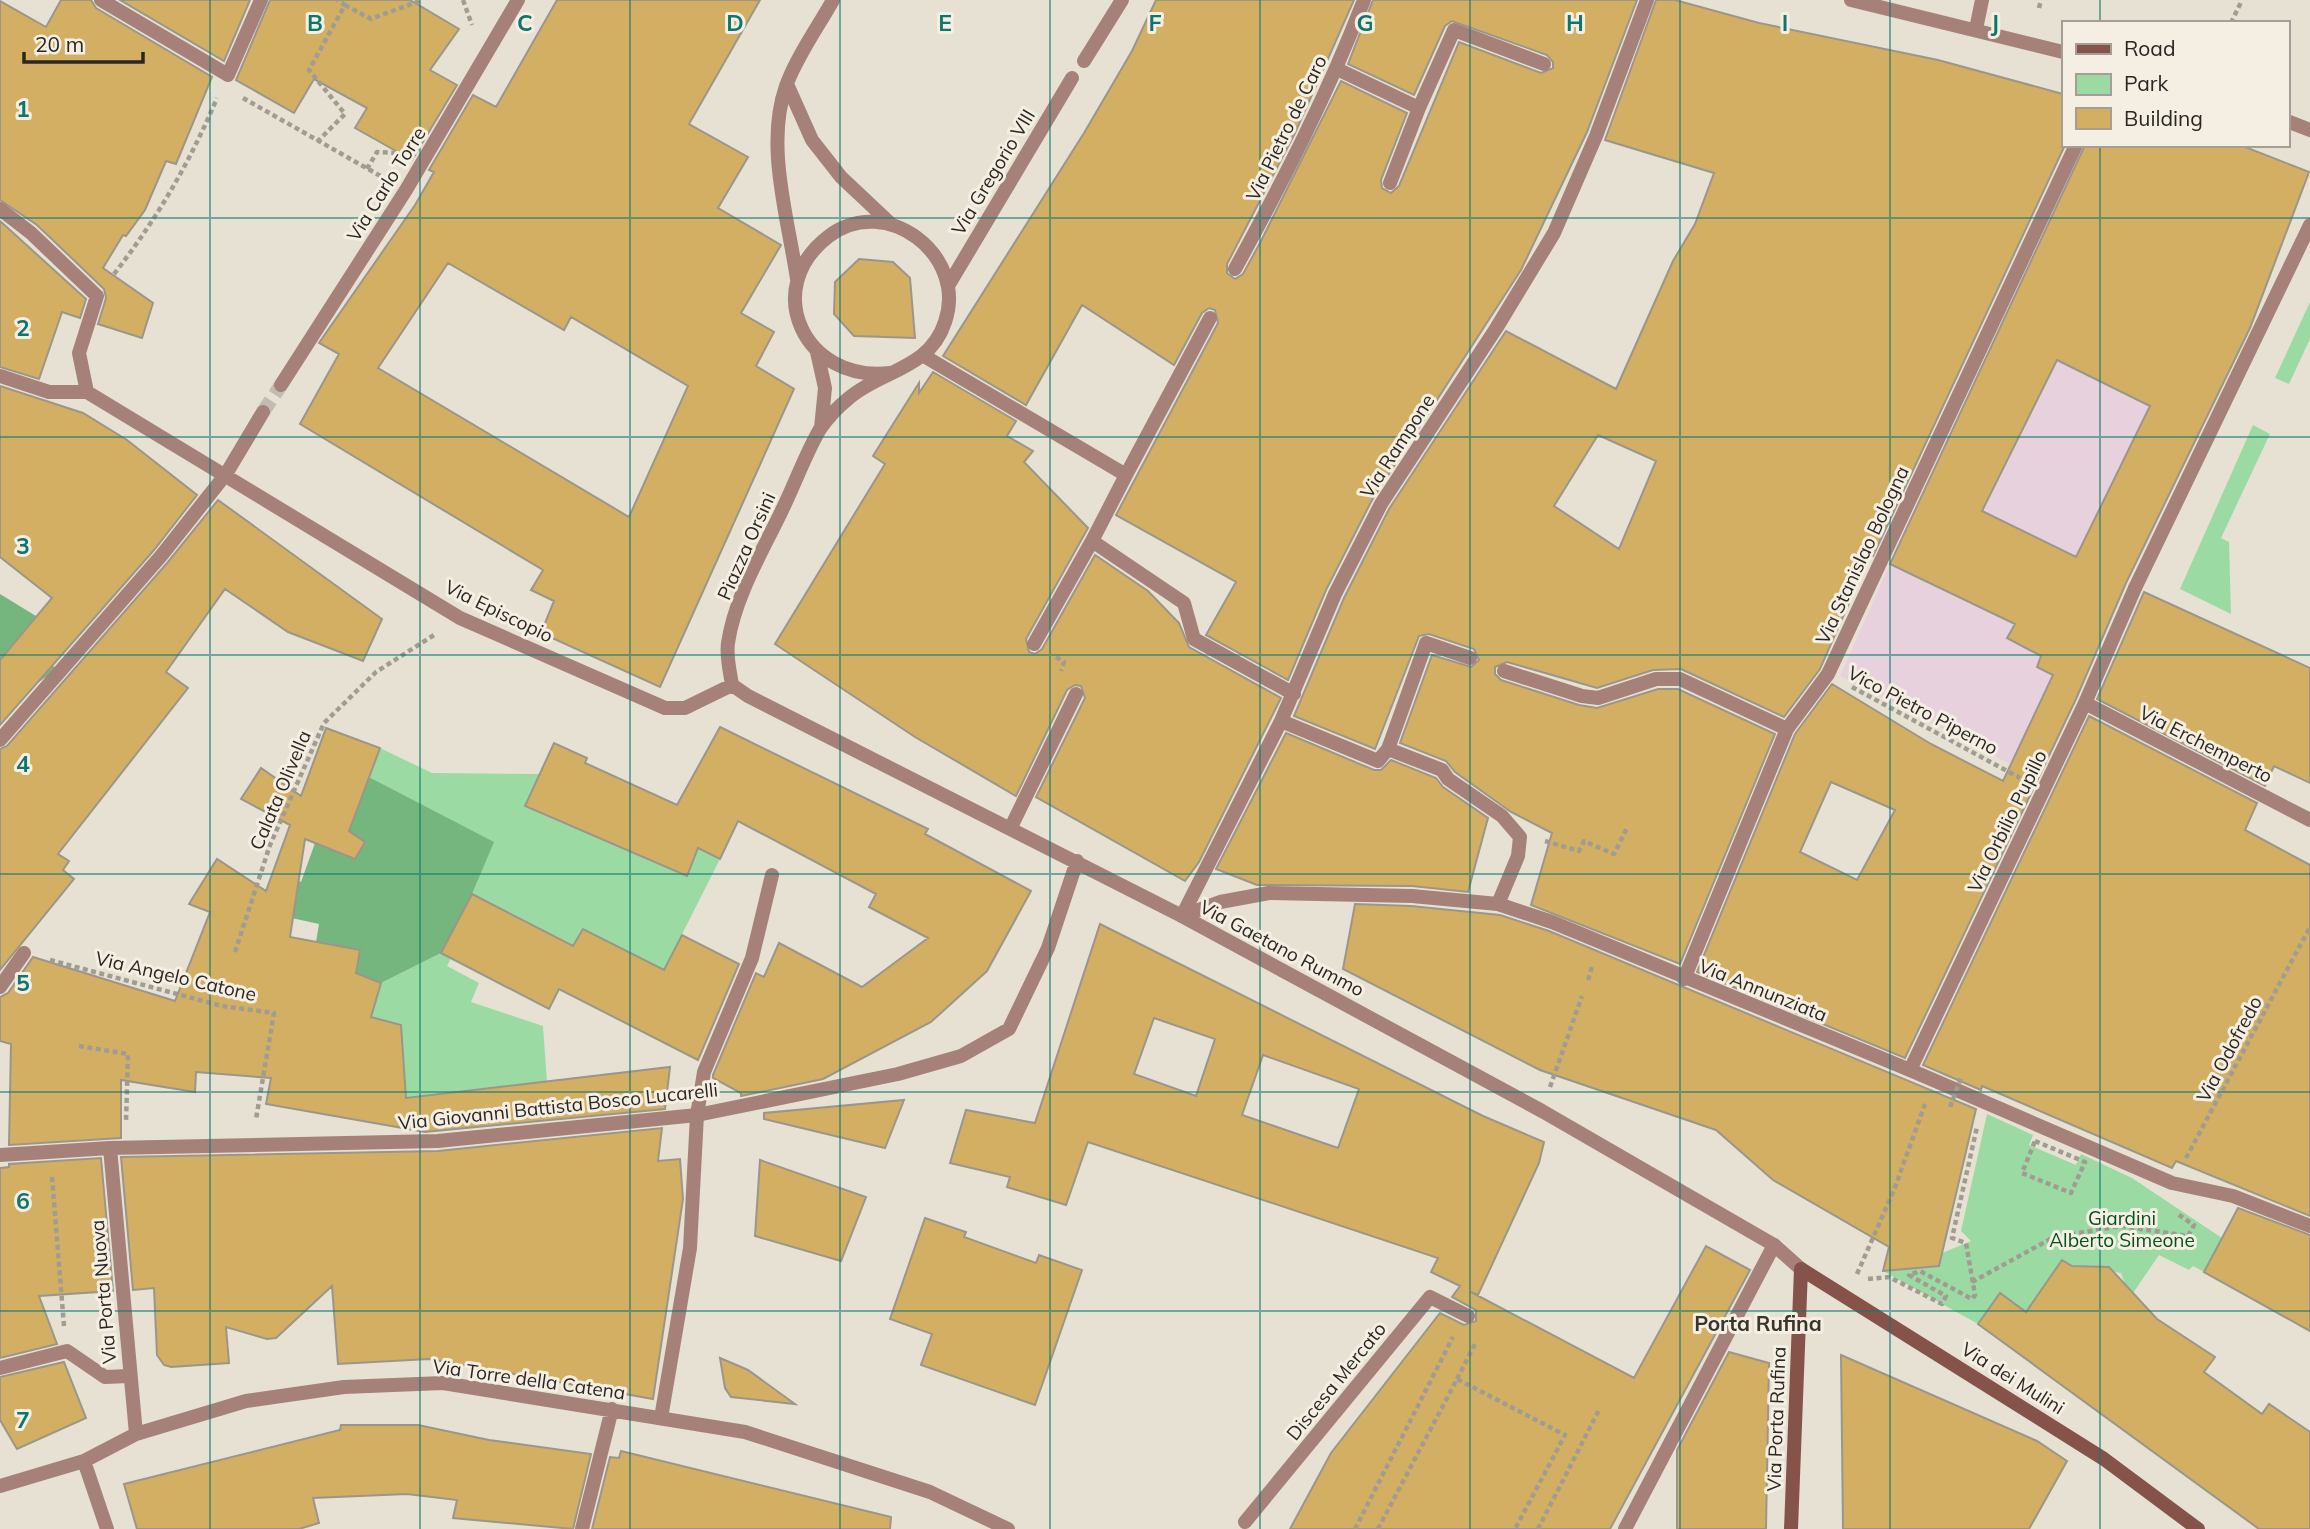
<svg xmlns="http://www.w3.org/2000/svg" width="2310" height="1529" font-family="Mulish,sans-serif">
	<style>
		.education { fill: #e7d1dd }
		.green { fill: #9bdba3 }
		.forest { fill: #75b67f }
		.building { fill: #d3af63; stroke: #9b968a; stroke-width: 2; fill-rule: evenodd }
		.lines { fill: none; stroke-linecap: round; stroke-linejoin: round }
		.street-tunnel { stroke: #c1bcb1; stroke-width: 14; stroke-dasharray: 14 7; stroke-linecap: butt }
		.path { stroke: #a19c92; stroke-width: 4.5; stroke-dasharray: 5 3.5; stroke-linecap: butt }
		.lane { stroke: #a6817a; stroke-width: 14 }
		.street { stroke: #a6817a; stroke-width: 14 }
		.secondary { stroke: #86534a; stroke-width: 14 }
		.path-bridge { stroke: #a19c92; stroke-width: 4.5; stroke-dasharray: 5 3.5; stroke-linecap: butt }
		.grid { fill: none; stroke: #0f766e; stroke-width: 2; stroke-opacity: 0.55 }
		.labels { text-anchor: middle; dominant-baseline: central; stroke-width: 6; stroke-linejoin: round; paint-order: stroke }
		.street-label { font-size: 19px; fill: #2a2723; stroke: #f5eee2 }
		.park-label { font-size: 19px; fill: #04511d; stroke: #f5eee2 }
		.neighbourhood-label { font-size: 21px; font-weight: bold; fill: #3a352b; stroke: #f5eee2 }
		.grid-label { font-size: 23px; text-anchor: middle; font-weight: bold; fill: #0f766e; stroke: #f5eee2; stroke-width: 6; stroke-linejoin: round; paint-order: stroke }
	</style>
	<rect width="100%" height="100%" fill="#e7e1d4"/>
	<path class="education" d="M2051,232L2250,327L2031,775L1840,676L1890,564Z"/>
	<path class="green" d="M2310,302V339L2289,384L2275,378Z
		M2253,425L2270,434L2221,538L2229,542L2231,614L2180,589Z
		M380,748L432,773L540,774L525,807L569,826L584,796L720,859L664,970L583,929L573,946L472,894L493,842L369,777Z
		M441,953L451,958L447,966L479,983L471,1002L543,1026L547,1082L406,1098L401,1025L371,1017L381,983Z
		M1987,1114L2033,1135L2029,1145L2076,1165L2081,1154L2132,1178L2222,1238L2204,1272L2193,1266L2189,1270L2159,1255L2133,1293L2125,1284L2121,1273L2072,1266L2062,1260L2026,1312L2000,1294L1978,1324L1883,1271L1939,1266L1942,1253L1971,1241L1961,1231Z"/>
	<path class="forest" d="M0,594L36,616L19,638L57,669L21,695L0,677Z
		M369,777L494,842L472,894L441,953L381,983L356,973L359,950L316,942L319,924L260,911L273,872L301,882L315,843L340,853Z"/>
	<path class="building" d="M61,0H91L96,8L212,77L176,164L166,161L145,210L126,236L123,235L103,268L153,303L142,338L98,324L106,298L104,289L37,225L0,200V1L46,27Z
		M120,0H250L224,61Z
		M270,0H410L459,29L430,70L457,85L412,160L355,128L367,108L314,79L294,113L236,80Z
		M557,0H760L689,124L748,157L718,208L781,245L741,313L774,332L756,366L794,389L660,687L541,633L554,601L531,590L543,570L300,424L339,354L319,343L415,205L434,172L429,170L473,95L496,107ZM448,263L564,330L571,317L688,386L629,517L378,368Z
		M1156,0H1354L1295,133L1227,264V273L1235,279L1243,274L1261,241L1341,81L1407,113L1381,180L1382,188L1391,193L1399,186L1459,42L1541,73L1553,68V62L1547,55L1452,21L1445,26L1414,95L1348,64L1373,0H1637L1587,132L1521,270L1372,500L1326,590L1288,680L1206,635L1236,582L1116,515L1218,323L1215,310L1209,308L1202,313L1174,365L1082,305L1026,405L943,356L1084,133L1132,51Z
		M1656,0H1675L1759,23L1938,60L2063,94L2065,145L1873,556L1870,555L1820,669L1784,717L1681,669L1653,670L1597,688L1507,662L1495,667V674L1501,680L1579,705L1597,708L1658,689H1678L1775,734L1680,964L1531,905L1552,833L1511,812L1455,772L1446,761L1400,743L1432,655L1471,667L1479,660L1474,649L1429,634L1419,636L1375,749L1294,716L1344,598L1389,509L1506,331L1616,389L1673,261L1695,224L1714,173L1605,140ZM1598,435L1656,461L1619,549L1554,506Z
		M2085,145H2240L2309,172L2250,328L2126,583L2076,699L1905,1058L1697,972L1795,734L1832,684L1931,744L2003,781L2053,675L2037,667L2041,656L2007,638L2015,624L1890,564ZM2057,360L2150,406L2076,557L1982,511ZM1831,782L1895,810L1857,880L1800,852Z
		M0,221L86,299L80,318L62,312L39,379L0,367Z
		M859,259L893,262L910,278L915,338L854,336L834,314L835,282Z
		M933,372L1016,421L1007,436L1033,451L1024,462L1088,528L1026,639L1029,652L1035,654L1042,649L1095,555L1148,591L1179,623L1189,647L1281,698L1199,862L1185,881L1036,797L1085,698L1081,686L1075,685L1067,690L1016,796L915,737L775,644L885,464L873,456L919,383V393Z
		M0,386L83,413L127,440L197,495L154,550L0,725V660L52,598L0,557Z
		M218,500L382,619L363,661L288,632L225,589L166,672L188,688L58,854L69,861L63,870L74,879L0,970V749L7,746L168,562Z
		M2144,592L2310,668V783L2274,766L2265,786L2097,699Z
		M2089,716L2257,803L2245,830L2310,865V1216L2176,1161L2172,1168L1982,1086L1981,1090L1923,1065Z
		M720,727L928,829L925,834L1031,891L987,971L931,1022L823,1079L741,1096V1093L713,1078V1075L756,973L764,977L779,943L862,987L928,938L869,907L876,894L738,821L720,859L698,848L687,876L525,806L554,743L587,758L585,763L677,805Z
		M326,728L380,748L349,831L365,842L355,859L305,839L290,937L360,950L356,973L381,983L371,1017L401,1025L406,1098L670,1067L665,1109L425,1132L266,1104L271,1078L196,1072L195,1092L121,1080V1138L9,1145L11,1044L0,1041V997L8,993L33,957L175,1001L210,912L189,904L217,859L266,891L290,825L241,799L261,768L301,796Z
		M1286,733L1374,770H1381L1391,760L1436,778L1443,787L1488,818L1468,892L1412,886L1257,885L1216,869Z
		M472,894L573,946L583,929L664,970L682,935L739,964L698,1060L559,989L549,1009L441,953Z
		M1355,904L1411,906L1500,915L1549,931L1976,1109L1939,1266L1883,1271L1889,1247L1773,1180L1716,1130L1540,1070L1343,969Z
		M1100,924L1483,1116L1544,1142L1539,1163L1478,1295L1471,1292L1634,1378L1706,1246L1750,1270L1610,1529H1290L1331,1453L1440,1313L1464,1325L1476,1321V1310L1452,1297L1460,1286L1431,1272L1438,1258L1088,1142L1066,1205L1007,1187L1010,1177L950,1163L966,1110L1035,1123ZM1154,1018L1215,1039L1196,1096L1134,1074ZM1263,1055L1359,1089L1338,1148L1242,1115Z
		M904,1100L885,1148L764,1119V1113Z
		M662,1128L658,1161L680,1159L683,1199L653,1399L429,1359L338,1364L332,1286L276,1338L267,1339L226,1327L229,1363L171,1367L164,1365L157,1355L154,1288L133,1290L121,1157L438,1151Z
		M101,1158L113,1291L39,1296L57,1344L0,1358V1168L9,1167V1164Z
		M760,1160L866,1197L841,1261L755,1236Z
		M2238,1208L2310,1235V1331L2204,1272Z
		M925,1218L966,1232L964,1237L1036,1263L1039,1255L1082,1270L1035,1405L921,1365L932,1334L890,1319Z
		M2062,1260L2072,1266L2109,1267L2157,1319L2215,1357L2204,1372L2262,1414L2269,1404L2310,1432V1529H2259L1978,1324L2000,1293L2026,1312Z
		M1729,1352L1769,1363L1766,1529H1677V1450Z
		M1841,1355L2037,1441L2067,1461L2029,1529H1843Z
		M720,1358L748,1370L795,1404L731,1397L725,1388Z
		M64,1362L86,1418L17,1449L0,1420V1377Z
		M341,1425H418L489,1440L591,1454L573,1529L453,1518L457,1500L407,1494L313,1498L319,1523L299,1529H137L124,1484L340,1430Z
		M621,1451L891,1517L890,1529H592L610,1457L619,1458Z"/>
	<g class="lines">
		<path class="street-tunnel" d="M263,412L281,385"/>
		<path class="path" d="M463,0L472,25
			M345,5L371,19L422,0
			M2039,8L2041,0
			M2231,23L2242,0
			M243,98L384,178
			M317,142L345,114L309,70L345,5L337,0
			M367,169L377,152L395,153
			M114,274C157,219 190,162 217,98
			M1056,657L1064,662L1061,671
			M1852,687L2020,778
			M1545,841L1579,851L1584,841L1614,854L1628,826
			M235,952L270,845L324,723L376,672L434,635
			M50,960L222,1006L274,1013L256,1119
			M1588,980L1592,967
			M79,1046L128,1054L126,1122
			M1550,1087L1582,996
			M2035,1141L2085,1162L2071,1193L2022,1173Z
			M2186,1158L2310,927
			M52,1177L64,1326
			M1857,1274L1894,1190L1925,1104
			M1868,1279L1889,1277L1942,1304L1946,1296L1909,1275L1920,1271L1972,1299L1975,1295L1966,1243L1952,1238L1977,1127
			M1972,1282L2054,1237L2121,1226L2188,1236L2194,1225L2176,1213
			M1457,1379L1475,1344
			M1355,1529L1453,1337
			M1378,1529L1457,1379L1565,1435L1515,1529
			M1538,1529L1600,1408"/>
		<path class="lane" d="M101,0L228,75L261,0
			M1976,29L1982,0
			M1337,69L1419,108
			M1390,183L1419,108L1454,30L1544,64
			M1235,269C1283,181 1328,94 1364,0
			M924,356L1126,475L1092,541L1184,603L1194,639L1294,694
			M0,376L49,392H87
			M1126,475L1210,318
			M1034,644L1092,541
			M1504,671L1582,696L1598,698L1656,679H1680L1787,729
			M2085,703L2310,820
			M1281,721L1378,761L1388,749L1442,770L1448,779L1502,816L1520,837L1518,856L1498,904
			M0,740L161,556L226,474
			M1388,749L1426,643L1470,658
			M1011,827L1076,694
			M1182,916L1281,721L1335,594L1381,504L1497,327L1554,233L1596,136L1647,0
			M1684,979L1787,729L1828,674L2076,145
			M0,987L24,953
			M1910,1070L2085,703L2135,588
			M0,1155L110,1148
			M0,1368L67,1351L105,1377L129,1376
			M661,1418L690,1248L697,1115L704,1072L752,958L772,875
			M1625,1529L1774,1245"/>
		<path class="street" d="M1851,0L2063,52
			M1084,61L1122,0
			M787,84L812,140L841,177L892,225
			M2287,121L2310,130
			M0,209L31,233L97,296L79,353L87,392L460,618L665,708H685L732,685
			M797,279C788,218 765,145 786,86C797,56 818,27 833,0
			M948,286L1072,78
			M817,352L825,388L821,428
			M281,385L406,190L518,0
			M226,474L263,412
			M2135,588L2310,225
			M732,685L748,696L1182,916L1542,1111L1774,1245L1801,1269
			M732,685C730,671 726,657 728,643C735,595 764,549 784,506C796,481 806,453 820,429C827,419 839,406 849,398C882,370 930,369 945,322C968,255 886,193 829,236C760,288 804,383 890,373
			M1182,916L1220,902L1269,893L1412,896L1498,904L1552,922L1910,1070L2172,1183L2233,1196L2310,1226
			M136,1434L110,1148L438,1141L697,1115L898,1074L961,1056L1009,1029L1048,948L1077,861
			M84,1461L107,1529
			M0,1486L84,1461L136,1434L246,1401L344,1387L443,1383L745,1432L930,1492L1008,1529
			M1245,1522L1430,1297L1468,1316
			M582,1529L612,1409"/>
		<path class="secondary" d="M1791,1529L1801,1269L2104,1459L2198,1529"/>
		<path class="path-bridge" d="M1950,1107L1961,1078"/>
	</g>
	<path class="grid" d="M210,0V1529M420,0V1529M630,0V1529M840,0V1529M1050,0V1529M1260,0V1529M1470,0V1529M1680,0V1529M1890,0V1529M2100,0V23M2100,145V1529M0,218H2310M0,437H2310M0,655H2310M0,874H2310M0,1092H2310M0,1311H2310"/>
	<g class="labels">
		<g class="street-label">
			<text transform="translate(1286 128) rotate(-64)">Via Pietro de Caro</text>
			<text transform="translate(993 172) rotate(-59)">Via Gregorio VIII</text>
			<text transform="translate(386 184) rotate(-58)">Via Carlo Torre</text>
			<text transform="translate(1397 446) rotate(-57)">Via Rampone</text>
			<text transform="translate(746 546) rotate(-66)">Piazza Orsini</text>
			<text transform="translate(1862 555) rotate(-65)">Via Stanislao Bologna</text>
			<text transform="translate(499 611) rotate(26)">Via Episcopio</text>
			<text transform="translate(1923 710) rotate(28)">Vico Pietro Piperno</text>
			<text transform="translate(2206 744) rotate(27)">Via Erchemperto</text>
			<text transform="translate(280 790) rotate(-67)">Calata Olivella</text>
			<text transform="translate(2007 821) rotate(-64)">Via Orbilio Pupillo</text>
			<text transform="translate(1282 948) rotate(28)">Via Gaetano Rummo</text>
			<text transform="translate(176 976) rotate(13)">Via Angelo Catone</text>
			<text transform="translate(1763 990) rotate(22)">Via Annunziata</text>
			<text transform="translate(2229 1049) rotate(-62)">Via Odofredo</text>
			<text transform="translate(558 1106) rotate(-6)">Via Giovanni Battista Bosco Lucarelli</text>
			<text transform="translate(103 1292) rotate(-95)">Via Porta Nuova</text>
			<text transform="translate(2013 1378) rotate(32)">Via dei Mulini</text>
			<text transform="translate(529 1379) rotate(8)">Via Torre della Catena</text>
			<text transform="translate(1336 1381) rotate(-51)">Discesa Mercato</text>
			<text transform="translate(1776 1419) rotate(-88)">Via Porta Rufina</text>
		</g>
		<g class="park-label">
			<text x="2122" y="1218">Giardini<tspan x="2122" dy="22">Alberto Simeone</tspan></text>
		</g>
		<g class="neighbourhood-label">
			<text x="1758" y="1323">Porta Rufina</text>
		</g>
	</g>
	<g class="grid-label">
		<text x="315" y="31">B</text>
		<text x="525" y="31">C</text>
		<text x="735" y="31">D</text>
		<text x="945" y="31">E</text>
		<text x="1155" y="31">F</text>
		<text x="1365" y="31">G</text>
		<text x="1575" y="31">H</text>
		<text x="1785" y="31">I</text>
		<text x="1995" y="31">J</text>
		<text x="23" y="117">1</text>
		<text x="23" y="336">2</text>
		<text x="23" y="554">3</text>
		<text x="23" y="772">4</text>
		<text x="23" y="991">5</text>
		<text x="23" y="1209">6</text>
		<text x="23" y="1428">7</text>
	</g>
	<rect x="2062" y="21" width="228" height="126" fill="#f5eee2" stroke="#a49e96" stroke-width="2"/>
	<rect x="2076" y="44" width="35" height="10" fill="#86534a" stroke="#a49e96" stroke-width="2"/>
	<text x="2124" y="56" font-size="21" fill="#2a2723">Road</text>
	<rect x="2076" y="74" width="35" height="21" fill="#9bdba3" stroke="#a49e96" stroke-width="2"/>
	<text x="2124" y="91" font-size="21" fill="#2a2723">Park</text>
	<rect x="2076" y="108" width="35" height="21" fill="#d3af63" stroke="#a49e96" stroke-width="2"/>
	<text x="2124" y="126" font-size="21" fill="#2a2723">Building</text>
	<path d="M24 52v10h119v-10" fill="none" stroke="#2a2723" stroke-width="3.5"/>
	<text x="35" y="52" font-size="21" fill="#2a2723" stroke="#f5eee2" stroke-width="5" paint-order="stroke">20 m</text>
</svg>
